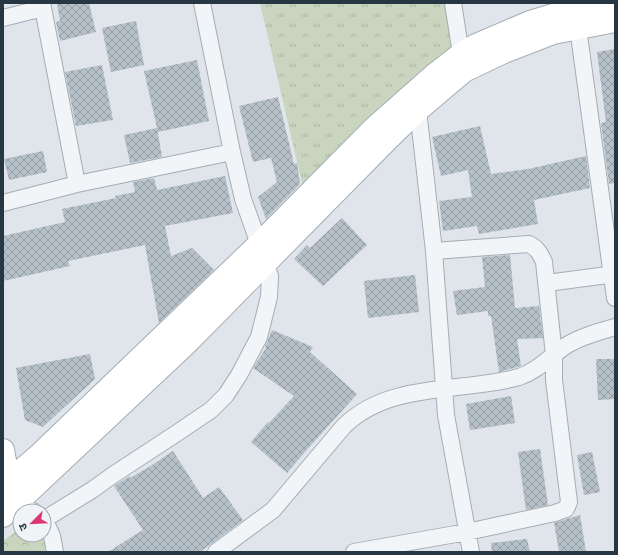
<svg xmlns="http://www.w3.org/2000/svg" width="618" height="555" font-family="Arial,'Noto Sans Devanagari',sans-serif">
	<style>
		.grass { fill: url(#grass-tufts) }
		.forest { fill: url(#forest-crowns) }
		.building { fill: url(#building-cross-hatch) }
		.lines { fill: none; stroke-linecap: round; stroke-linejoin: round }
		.street-casing { stroke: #a4adb5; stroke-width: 18 }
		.secondary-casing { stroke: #a4adb5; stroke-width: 24 }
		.street { stroke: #f2f5f8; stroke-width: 16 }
		.secondary { stroke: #fff; stroke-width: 22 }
	</style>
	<defs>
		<pattern id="grass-tufts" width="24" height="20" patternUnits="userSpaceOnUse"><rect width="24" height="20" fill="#c9d5bf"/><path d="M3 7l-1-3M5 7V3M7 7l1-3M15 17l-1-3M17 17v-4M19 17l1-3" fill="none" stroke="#acb7a5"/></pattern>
		<pattern id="forest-crowns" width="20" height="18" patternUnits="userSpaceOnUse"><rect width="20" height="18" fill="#c9d5bf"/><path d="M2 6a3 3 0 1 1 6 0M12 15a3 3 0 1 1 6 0" fill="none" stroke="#acb7a5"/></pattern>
		<pattern id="building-cross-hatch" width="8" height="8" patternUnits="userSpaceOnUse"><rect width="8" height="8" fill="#b6c0c8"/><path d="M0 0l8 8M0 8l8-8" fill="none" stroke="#949da4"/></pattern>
	</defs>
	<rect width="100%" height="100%" fill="#dfe5ea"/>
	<path class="grass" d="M260,3H453L460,46L303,187Z"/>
	<path class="forest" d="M20,528V535L44,536L47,552H3V541Z"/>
	<path class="building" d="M57,3H89L96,32L60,41L56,22L60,21Z
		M136,21L144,65L111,72L102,28Z
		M615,49V183L609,184L601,123L606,122L597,52Z
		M197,60L209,121L158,132L144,71Z
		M102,65L113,120L76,126L65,72Z
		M278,97L294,164L297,163L300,184L266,219L258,197L277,182L271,158L253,162L239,106Z
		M480,126L491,174L528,169L586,156L590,188L534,200L538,224L479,234L477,226L443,231L439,201L472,197L468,170L441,176L432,137Z
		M157,128L162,157L130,163L124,135Z
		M43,151L47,172L9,180L4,159Z
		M225,176L233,213L165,226L171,256L192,248L214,270L159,323L145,245L68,261L70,266L3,281V236L65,222L62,209L116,198L115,196L135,192L133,182L154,178L157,190Z
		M342,218L367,245L323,286L294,259L307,245L310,248Z
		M510,255L515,308L539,306L543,338L517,339L521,366L499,372L491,316H488V311L457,315L453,291L485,287L482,257Z
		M415,275L419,312L368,318L364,281Z
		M272,330L313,347L310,352L357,394L304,453L287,473L251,442L268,422L269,423L294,396L253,368L266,348L265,347Z
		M90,354L95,379L43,427L25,420L16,368Z
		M596,359H614L615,399L598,400Z
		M511,396L515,423L470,430L466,404Z
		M540,449L548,505L526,510L518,452Z
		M173,451L203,498L219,487L243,520L200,552H108L143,530L114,486L130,476V478L149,467Z
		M592,452L600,492L584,495L577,455Z
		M580,515L586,552H559L554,523Z
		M527,539L530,552H492L491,543Z"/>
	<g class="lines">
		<defs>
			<path id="street" d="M202,3L232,152L243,199L259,244
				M453,3L461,54
				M43,8L77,184
				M3,18L43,8L42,3
				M578,28L615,298
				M413,105L418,110L434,251L446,415L471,552
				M3,203L77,184L232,152
				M547,283L615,274
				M14,506L33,511
				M44,518L52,536L55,552
				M45,519L92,490L113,475L177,433L211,410L226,395L239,375L259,337L269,297L270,276L265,262
				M216,552L273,510L344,426C390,381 462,393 519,377C538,371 551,355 567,345C582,336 598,332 615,327
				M354,552L467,532L555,513L566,509L569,502L554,380V355L544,262C540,253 537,248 529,244L434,251"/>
			<path id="secondary" d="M3,450L11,493
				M3,486L40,454L259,244L374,128L434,75L461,54L476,45L530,22L563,12L615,4
				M3,516L187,343L390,137L418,110L464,71L504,52L553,33L615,21"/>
		</defs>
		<use href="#street" class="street-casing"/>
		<use href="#secondary" class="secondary-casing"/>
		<use href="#street" class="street"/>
		<use href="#secondary" class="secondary"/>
	</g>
	<rect width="618" height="555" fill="none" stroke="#263643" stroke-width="8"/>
	<g transform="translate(32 523) rotate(246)"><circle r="19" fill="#eff4f7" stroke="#9fa8af"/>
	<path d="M0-3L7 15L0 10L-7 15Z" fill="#dc3772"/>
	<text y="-6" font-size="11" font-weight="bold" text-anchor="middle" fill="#263643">उ</text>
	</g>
</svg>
